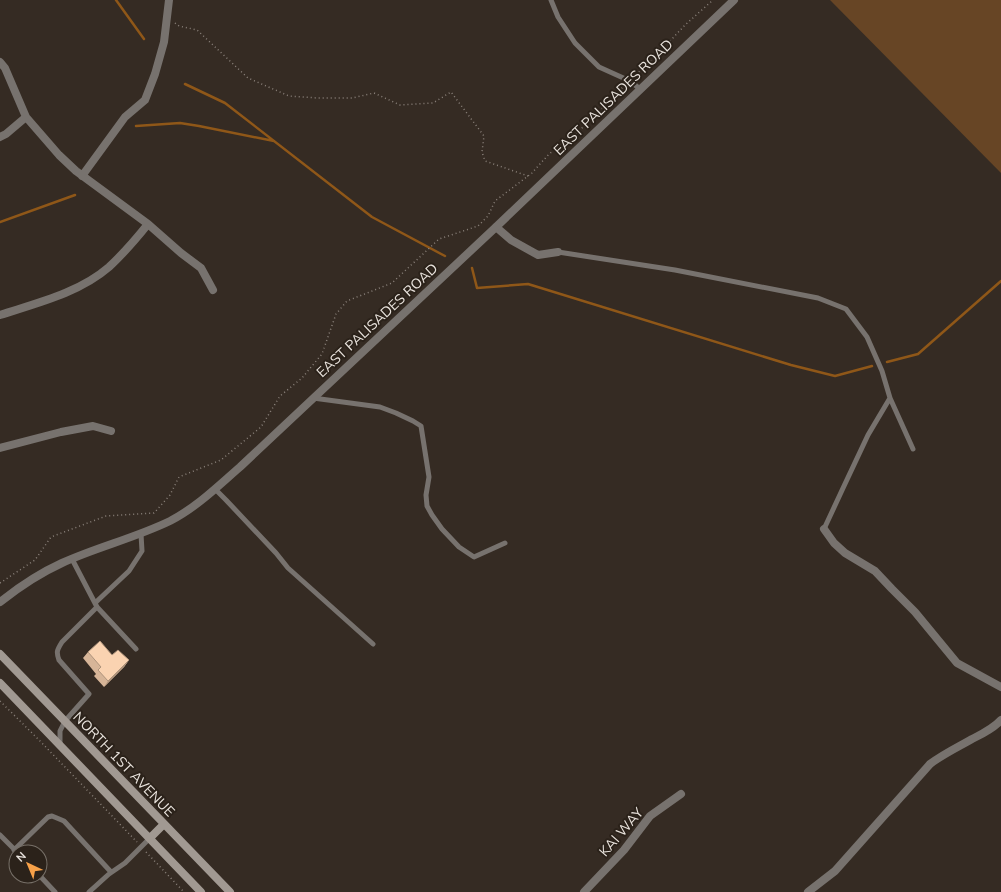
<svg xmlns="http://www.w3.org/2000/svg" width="1001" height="892" font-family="Mulish,sans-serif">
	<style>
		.green { fill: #674525 }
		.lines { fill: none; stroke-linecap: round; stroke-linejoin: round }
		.stream { stroke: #8f5718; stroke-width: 2.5 }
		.path { stroke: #8b827b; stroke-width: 1.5; stroke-dasharray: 1 3; stroke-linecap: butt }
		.service { stroke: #77726e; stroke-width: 5 }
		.minor { stroke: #77726e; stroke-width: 8 }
		.tertiary { stroke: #77726e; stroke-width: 8 }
		.secondary { stroke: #a19992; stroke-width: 8 }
		.wall { fill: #d7b598 }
		.shaded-wall { fill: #af947c }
		.building { fill: #fad3b1; stroke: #af947c }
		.labels { text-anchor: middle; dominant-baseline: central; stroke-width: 4; stroke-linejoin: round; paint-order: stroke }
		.street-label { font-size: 14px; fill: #eae4de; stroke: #2b221a }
	</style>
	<rect width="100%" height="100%" fill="#352b23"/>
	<path class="green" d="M830,0H1001V173Z"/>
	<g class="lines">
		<path class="stream" d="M116,0L144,39
			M185,84L225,103L372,217L445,256
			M136,126L180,123L199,126L274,141
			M0,222L75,195
			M472,268L477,288L528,284L791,365L835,376L872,366
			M887,362L918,354L1001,281"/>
		<path class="path" d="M175,23L179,26L197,30L248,78L289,96L317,98H352L374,93L400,105L433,103L451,92L484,136L482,152L485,161L528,176
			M636,75L657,55L685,25L713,0
			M0,583L35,560L51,537L106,516L154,513L170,495L179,477L221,460L261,427L280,396L302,378L322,354L336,314L347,301L392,283L439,239L478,226L488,216L495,201L532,173L549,154L578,132L624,86
			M0,701L39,740L137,842
			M146,852L184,892"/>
		<path class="service" d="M551,0L558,17L575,43L599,67L630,81L640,89
			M558,252L675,270L818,298L846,309L867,337L882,371L890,398L913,449
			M313,398L380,407L396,413L413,421L421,426L429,477L426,495L427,506L432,515L442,529L459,547L474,557L505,543
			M215,489L226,500L276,553L288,568L373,644
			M824,529L844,486L868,435L890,398
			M95,603L129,571L142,551L141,534
			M97,607L136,649
			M60,745V731L65,721L89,694L59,660C56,652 57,650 62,642L97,607L72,559
			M0,835L16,851
			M14,850L48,817L52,816L64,821L111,872
			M40,876L55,892
			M89,892L109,874L125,863L150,838"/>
		<path class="minor" d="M0,62L5,68L26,117L59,155L76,171L148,224L181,253L201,268L213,290
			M0,137L6,134L26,117
			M82,176L125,117L145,100L155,74L164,42L169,0
			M496,227L511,240L538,255L558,252
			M0,315C37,303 79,293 109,267C123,254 136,239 148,224
			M0,448L61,432L93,426L111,431
			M824,529L834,543L845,553L875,571L892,589L915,612L957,663L1001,687
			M584,892L624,850L650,816L681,794
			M808,892L835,871L930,764C943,754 958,747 972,739C982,734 993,729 1001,720"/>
		<path class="tertiary" d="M0,602C19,587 40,573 62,563C97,547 135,538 170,521C197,507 218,486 240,467L496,227L734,0"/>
		<path class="secondary" d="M0,654L230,892
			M0,683L201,892
			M150,838L164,824"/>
	</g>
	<path class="wall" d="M88,652L112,655L129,660L124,667L104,687L94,676L96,674L83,658Z"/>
	<path class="shaded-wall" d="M129,660L124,667L104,687L108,681Z"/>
	<path class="building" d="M100,641L112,655L118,650L129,660L108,681L98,670L101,667L88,652Z"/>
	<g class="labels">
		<g class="street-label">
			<text transform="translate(613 97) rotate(-44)">EAST PALISADES ROAD</text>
			<text transform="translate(377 320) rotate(-43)">EAST PALISADES ROAD</text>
			<text transform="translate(124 764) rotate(46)">NORTH 1ST AVENUE</text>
			<text transform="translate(621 832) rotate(-49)">KAI WAY</text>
		</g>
	</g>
	<g transform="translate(28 864) rotate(316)"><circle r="19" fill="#2b221a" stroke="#777068"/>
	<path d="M0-3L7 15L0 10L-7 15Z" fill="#f7a149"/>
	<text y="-6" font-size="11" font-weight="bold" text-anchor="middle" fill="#eae4de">N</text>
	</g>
</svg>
